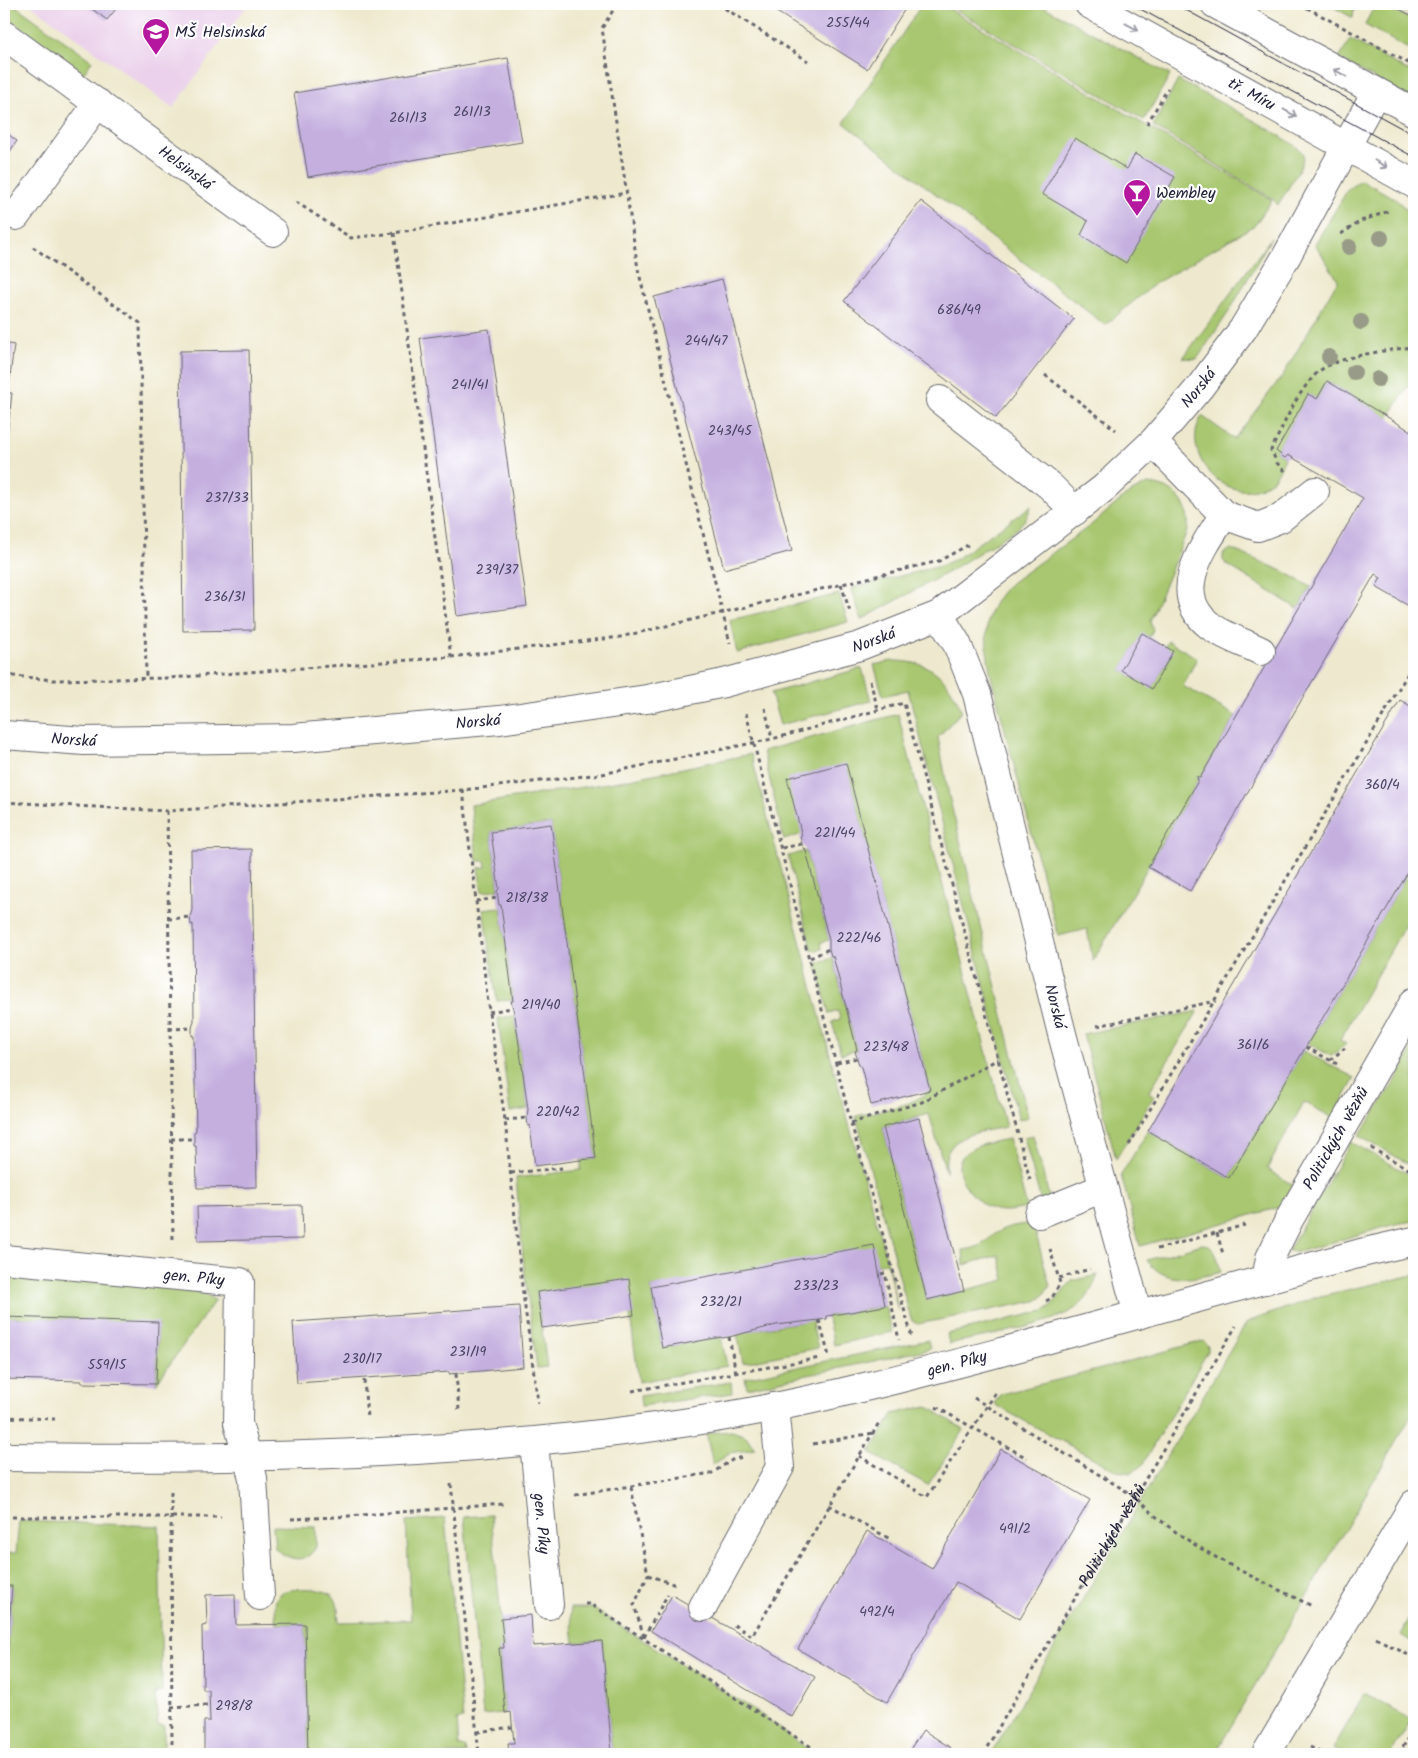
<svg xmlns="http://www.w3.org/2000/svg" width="1418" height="1758" font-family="Kalam,sans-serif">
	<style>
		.built { fill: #ebd1eb }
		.green { fill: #a8c76f; stroke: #657455 }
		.building { fill: #c4afdf }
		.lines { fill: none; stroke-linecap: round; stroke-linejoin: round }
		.minor-casing { stroke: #69686e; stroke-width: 30 }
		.major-casing { stroke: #69686e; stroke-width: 30 }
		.path { stroke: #69686e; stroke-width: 3; stroke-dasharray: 4 4; stroke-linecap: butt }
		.minor { stroke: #fff; stroke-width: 28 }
		.major { stroke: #fff; stroke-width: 28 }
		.tram { stroke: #22223b; stroke-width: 1 }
		.tree { fill: #989b87 }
		.oneway { stroke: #9c9ca7 }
		.labels { text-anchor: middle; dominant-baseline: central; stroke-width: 4.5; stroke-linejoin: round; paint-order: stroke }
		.number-label { font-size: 14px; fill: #4a4564 }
		.poi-label { font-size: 16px; fill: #22223b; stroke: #fff; text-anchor: start }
		.street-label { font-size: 16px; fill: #22223b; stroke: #fff }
	</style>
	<rect width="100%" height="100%" fill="#fff"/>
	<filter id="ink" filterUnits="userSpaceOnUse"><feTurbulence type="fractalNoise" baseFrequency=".02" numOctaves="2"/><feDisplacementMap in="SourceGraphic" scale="10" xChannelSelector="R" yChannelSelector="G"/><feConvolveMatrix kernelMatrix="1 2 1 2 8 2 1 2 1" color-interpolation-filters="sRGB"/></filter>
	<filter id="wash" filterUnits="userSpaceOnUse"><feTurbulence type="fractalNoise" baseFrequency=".0096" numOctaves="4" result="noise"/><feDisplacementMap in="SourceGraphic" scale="20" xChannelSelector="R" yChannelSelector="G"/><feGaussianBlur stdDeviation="1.12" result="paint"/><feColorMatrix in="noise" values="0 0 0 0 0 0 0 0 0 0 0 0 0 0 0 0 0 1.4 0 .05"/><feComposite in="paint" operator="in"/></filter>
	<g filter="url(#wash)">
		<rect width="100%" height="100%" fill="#eee9ce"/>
		<path class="built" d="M30,4H248L173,108Z"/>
		<path class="green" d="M4,4H13L92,61L84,73L4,15Z
			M922,4H941L1272,200L1255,225L1156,283L1105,325L844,123Z
			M946,4H1039L1170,75L1144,120Z
			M1328,4H1354L1353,18Z
			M1375,4H1383L1414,21V52L1365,25Z
			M1350,39L1414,74V100L1339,59Z
			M1178,80C1196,90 1300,142 1303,154C1305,165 1284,194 1278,205L1273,199L1153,126Z
			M1361,180L1394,198L1414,216V377L1388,418L1327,381L1317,399L1308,395L1276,451L1285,458C1282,464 1279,473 1274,478C1235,516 1176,457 1202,416L1234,439L1283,375L1338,280L1315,244L1348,189Z
			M1271,238L1230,310L1197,359L1183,358Z
			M1148,484C1175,486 1190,503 1188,529L1150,621L1153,630L1149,637L1142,634L1121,670L1152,688L1173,652L1164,647L1168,641L1197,658L1183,686L1236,716L1200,778L1196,777L1198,781L1093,961L1087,929L1058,936L991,676C984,639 981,610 1012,582L1091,525L1128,494Z
			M1031,506L1027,517L1017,529L950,571L861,620L852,588L940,566L956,559Z
			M1231,549L1285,572L1311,587L1298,609L1226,564L1223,560V554Z
			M839,594L848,622L737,653L730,620Z
			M892,661C932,661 947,676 962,711L938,737L949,796L1028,1117L1019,1120L908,690L883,696L874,665Z
			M862,668L871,701L780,725L771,693Z
			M898,714L1006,1127C987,1131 958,1132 948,1152C945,1157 946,1166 946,1172L929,1114L883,1127L927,1300L1005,1280L999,1255L964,1265L963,1250C984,1247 982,1243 998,1232C1008,1225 1022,1225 1033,1223L1050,1286L1042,1297L1036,1301L918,1324L912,1321L910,1316L856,1116C880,1110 912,1107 930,1090L846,764L802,834L784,840L763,751Z
			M751,754L835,1074L888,1264L898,1311L887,1263L651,1287L662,1348L721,1337L727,1366L639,1382L630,1315L537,1292L547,1367L537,1368L524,1267L516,1178L581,1170V1160L596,1158L551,824L491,832L499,889L482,892L478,868L486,867L485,861H477L471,805L620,781Z
			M806,851L829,940L821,942L822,949L812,951L788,856Z
			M1405,877L1414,883V909L1340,1040L1346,1044L1331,1056L1308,1043Z
			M501,907L513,1000L497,1001L483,909Z
			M833,958L857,1050L841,1054L832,1022L840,1019L838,1011L829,1014L816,963Z
			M1198,1011L1149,1092L1154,1096L1116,1159L1083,1034Z
			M515,1016L528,1109L510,1112L498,1018Z
			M1414,1045V1167L1359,1136L1398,1077Z
			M1303,1051L1355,1078L1333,1118L1304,1102L1267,1169L1294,1186L1284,1206L1140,1246L1121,1175L1148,1131L1229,1178Z
			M1033,1135L1050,1200L1041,1202L1024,1137Z
			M1009,1139L1027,1208C1015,1210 1004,1213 992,1209C977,1204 950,1174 962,1157C972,1144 994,1142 1009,1139Z
			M1351,1142L1414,1177V1221L1395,1224L1302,1251H1288Z
			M1202,1244C1216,1245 1218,1261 1221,1272C1196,1278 1165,1286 1147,1260Z
			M4,1274L199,1291L215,1300L156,1384L158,1323L4,1317Z
			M1098,1275C1094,1284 1090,1295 1083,1302C1062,1325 982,1336 949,1344L947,1334L1044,1311L1050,1307L1072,1281Z
			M1414,1275V1411L1215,1754H991L1247,1322L1320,1296Z
			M885,1306L892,1332L834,1345L827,1316Z
			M811,1320L818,1348L743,1363L737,1333Z
			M928,1340L930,1349L747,1388L745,1378Z
			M1203,1341L1208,1346V1351L1141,1467L1130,1473L1117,1471L997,1406L995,1403L1001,1394L1086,1373Z
			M731,1382L732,1393L641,1406L640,1396Z
			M927,1406L964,1430L928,1485L870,1453L893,1414Z
			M732,1431L746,1436L755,1449L729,1453L713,1465L706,1433Z
			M491,1515L504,1648L499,1649L505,1713L483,1715L464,1517Z
			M445,1518L463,1719L457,1720L459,1747H465L466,1754H308L305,1624H277C276,1617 274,1607 276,1600C279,1585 323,1586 333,1596C339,1602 338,1614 339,1622L411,1620L406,1521Z
			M19,1521L159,1526L162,1692L155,1694L158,1725H164V1754H4V1708L12,1587L4,1586V1553H16Z
			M273,1526L316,1527V1547C306,1565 288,1560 275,1548Z
			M570,1608H592L600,1613L766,1718L814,1754H612L602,1641L574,1643Z
			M1414,1611V1643L1401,1635Z
			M1365,1693L1411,1720L1391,1754H1343L1333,1749Z"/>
		<g id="blocks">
			<path class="building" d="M85,4H120L107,20Z
				M764,4H897L905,9L867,69Z
				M1390,4H1414V17Z
				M508,58L522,142L308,177L294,93Z
				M4,131L17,141L4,160Z
				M1075,138L1127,169L1135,154L1175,177L1126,263L1081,235L1088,221L1042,194Z
				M921,201L1074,319L996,418L844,301Z
				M722,279L792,551L724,569L654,297Z
				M489,329L527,606L457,616L420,338Z
				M4,343L14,345L8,393H12L7,437H4Z
				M249,350L254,630L183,631L180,351Z
				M1327,381L1414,433V609L1376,587L1381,578L1375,574L1190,891L1148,867L1198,781L1197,776L1200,778L1363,498L1288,455L1285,458L1276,451L1308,394L1317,399Z
				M1142,633L1173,651L1152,689L1121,670Z
				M1400,700L1414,708V862L1229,1178L1148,1131Z
				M846,763L930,1090L871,1105L861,1067L859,1065L855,1051L857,1050L833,956H831L829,949V940L806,851L802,844L800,836H802L787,778Z
				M551,824L596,1158L535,1166L530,1125L528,1126L527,1118L528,1109L515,1016L511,1001H513L501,905H499L497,891L499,889L491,832Z
				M252,849L257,1187L197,1188L196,1146H194V1132L196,1131L194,1036H192V1028L194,1021L193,924L191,925L190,917L192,910L191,850Z
				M919,1118L964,1291L927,1300L883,1127Z
				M302,1205L303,1239L198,1241L197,1207Z
				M874,1245L885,1306L827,1316V1319L819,1320L776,1325L729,1337L722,1338L721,1337L662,1348L651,1287Z
				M629,1279L634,1315L542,1328L537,1292Z
				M519,1306L523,1367L449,1374V1372L297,1383L293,1322Z
				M4,1317L158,1322L156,1384L82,1383V1381L4,1379Z
				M1001,1449L1090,1500L1020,1619L956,1582L887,1702L798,1649L867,1531L932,1569Z
				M4,1586H12L5,1686H4Z
				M235,1594L236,1625L305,1624L308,1754H204V1721H210L209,1690H203L202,1626L207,1625L206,1595Z
				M672,1595L815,1677L792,1717L651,1631Z
				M531,1615L533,1646L602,1641L612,1754H509L508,1743H514L511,1712L505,1713L499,1648H504L501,1618Z
				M923,1730L951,1748L947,1754H907Z"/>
		</g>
	</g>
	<g filter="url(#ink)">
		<use href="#blocks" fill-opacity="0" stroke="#69686e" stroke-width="1"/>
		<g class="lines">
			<defs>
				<g id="minor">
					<path id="s2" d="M4,35L273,232"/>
					<path d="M16,216L98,103"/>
					<path d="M940,400L1050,486L1075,511"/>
					<path d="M1153,442L1224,515L1258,527L1281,518L1315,491"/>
					<path d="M1224,515C1203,547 1169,593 1209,625C1223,636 1245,643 1261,651"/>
					<path id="s3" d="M939,615L957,644L977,694L1062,1034L1138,1315"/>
					<path id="s4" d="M4,735L84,741L293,738L500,720L647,699L724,683L860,646L939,615L1104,488L1153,442L1200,387L1243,329L1286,257L1376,92"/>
					<path d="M1039,1214L1103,1188"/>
					<path id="s5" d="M4,1259L240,1282L238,1423L253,1478L260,1596"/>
					<path id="s6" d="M1266,1280L1270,1258L1290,1218L1414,1002"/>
					<path id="s7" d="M534,1442L549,1605"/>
					<path id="s8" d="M4,1457C251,1460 500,1456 744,1413C837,1396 929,1371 1020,1347C1134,1316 1248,1285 1361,1253L1414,1241"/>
					<path d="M703,1607L780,1467L774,1407"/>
					<path d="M1266,1754L1414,1504"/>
				</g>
				<g id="major">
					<path id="s9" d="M1089,4L1414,184"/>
					<path d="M1215,4L1414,112"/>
				</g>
			</defs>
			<use href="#minor" class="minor-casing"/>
			<use href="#major" class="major-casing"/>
			<g class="path">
				<path d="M617,4L602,28L638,269L730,643"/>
				<path d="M718,4L808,61"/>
				<path d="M1300,4L1414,66"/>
				<path d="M1147,124L1168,88"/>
				<path d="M296,202L351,238L394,233L626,193"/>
				<path d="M394,233L451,657"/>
				<path d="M1341,234L1361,221L1389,211"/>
				<path d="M33,247L140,323L146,679"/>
				<path d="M1045,375L1116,430"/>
				<path d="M1285,471L1277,463L1271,450C1284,425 1295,395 1316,374C1333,356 1389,350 1414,347"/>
				<path d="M841,584L850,612"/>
				<path d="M4,675L53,680L169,678L451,657L620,637L939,561L968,545"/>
				<path d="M870,681L878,709"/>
				<path d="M765,708L772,739"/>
				<path d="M746,713L851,1123L912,1337"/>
				<path d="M463,790L489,1012L505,1120L522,1286L538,1403"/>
				<path d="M4,802L167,811L463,790L602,774L772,739L904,703L1030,1180"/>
				<path d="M167,811L173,1241"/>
				<path d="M782,848L802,844"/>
				<path d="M1409,871L1414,874"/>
				<path d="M476,901L498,898"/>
				<path d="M168,919L190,917"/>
				<path d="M810,958L829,949"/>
				<path d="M489,1012L512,1008"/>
				<path d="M1097,1026L1216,1001"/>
				<path d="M169,1029L192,1028"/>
				<path d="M1306,1047L1337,1064"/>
				<path d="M1330,1060L1345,1048"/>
				<path d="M837,1063L857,1058"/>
				<path d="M505,1120L527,1118"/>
				<path d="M851,1123L922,1102L998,1059"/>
				<path d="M171,1139H194"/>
				<path d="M1129,1145L1414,663"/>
				<path d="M1371,1148L1414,1172"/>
				<path d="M511,1173L562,1168"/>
				<path d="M1217,1233L1223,1254"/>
				<path d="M1157,1249L1245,1225"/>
				<path d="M881,1274L885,1273L899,1340"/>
				<path d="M1059,1278L1090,1269"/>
				<path d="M1046,1301L1052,1298L1060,1283L1050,1249"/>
				<path d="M819,1320L829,1356"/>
				<path d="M729,1337L736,1373"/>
				<path d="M456,1374L459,1410"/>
				<path d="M364,1380L367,1418"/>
				<path d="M632,1391L820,1358"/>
				<path d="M974,1398L1134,1496C1183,1547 1250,1575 1312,1606"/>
				<path d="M936,1407L1027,1458"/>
				<path d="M4,1417L55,1419"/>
				<path d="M813,1444L873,1433"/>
				<path d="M859,1456L927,1497L997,1391"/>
				<path d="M451,1484L479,1754"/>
				<path d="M631,1487L648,1575L634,1605L644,1637"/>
				<path d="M171,1492L172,1754"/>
				<path d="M575,1495L712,1473L732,1460L742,1457"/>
				<path d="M829,1505L892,1540"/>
				<path d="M4,1517H221"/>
				<path d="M291,1519L336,1517L504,1504"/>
				<path d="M648,1575L673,1584L672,1586"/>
				<path d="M585,1604H590L822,1754"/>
				<path d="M734,1625L752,1636L880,1421"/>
				<path d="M644,1637L668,1594"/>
				<path d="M1376,1638L1414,1658"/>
				<path d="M171,1707L209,1705"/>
				<path d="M477,1732L512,1727"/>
				<path d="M1310,1747L1323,1754"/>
				<path id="s1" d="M983,1754L1236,1326"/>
				<path d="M1399,1754L1414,1728"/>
			</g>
			<use href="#minor" class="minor"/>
			<use href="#major" class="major"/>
			<path class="tram" d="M1131,4L1414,157
				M1175,4L1414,135"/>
		</g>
		<g class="tree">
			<circle cx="1381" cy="238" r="8"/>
			<circle cx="1349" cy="247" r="8"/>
			<circle cx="1361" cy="322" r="8"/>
			<circle cx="1329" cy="357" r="8"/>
			<circle cx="1354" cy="372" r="8"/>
			<circle cx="1378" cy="379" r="8"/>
		</g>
		<defs><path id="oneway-shaft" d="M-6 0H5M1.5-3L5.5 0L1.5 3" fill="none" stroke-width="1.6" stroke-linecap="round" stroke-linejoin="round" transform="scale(1.25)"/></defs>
		<g class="oneway">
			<use href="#oneway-shaft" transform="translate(1132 27) rotate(28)"/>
			<use href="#oneway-shaft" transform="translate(1340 73) rotate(-151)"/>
			<use href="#oneway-shaft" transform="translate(1290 113) rotate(29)"/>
			<use href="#oneway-shaft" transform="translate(1381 164) rotate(30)"/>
		</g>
	</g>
	<defs>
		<symbol id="school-pin" viewBox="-11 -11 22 30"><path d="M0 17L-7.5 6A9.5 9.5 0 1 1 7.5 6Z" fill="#b5179e" stroke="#fff"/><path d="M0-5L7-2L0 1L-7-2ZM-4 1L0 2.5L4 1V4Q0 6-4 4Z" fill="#fff"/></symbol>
		<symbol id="bar-pin" viewBox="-11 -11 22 30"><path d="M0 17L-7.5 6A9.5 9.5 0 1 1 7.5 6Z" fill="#b5179e" stroke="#fff"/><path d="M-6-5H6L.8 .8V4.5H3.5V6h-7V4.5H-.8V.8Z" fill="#fff"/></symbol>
	</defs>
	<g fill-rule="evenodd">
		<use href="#school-pin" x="140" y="16" width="32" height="43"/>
		<use href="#bar-pin" x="1121" y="177" width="32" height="43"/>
	</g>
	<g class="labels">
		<g class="number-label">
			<text x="848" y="23">255/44</text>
			<text x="472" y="112">261/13</text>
			<text x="408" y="118">261/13</text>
			<text x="959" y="310">686/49</text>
			<text x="706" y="341">244/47</text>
			<text x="470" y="385">241/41</text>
			<text x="730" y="431">243/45</text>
			<text x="227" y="498">237/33</text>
			<text x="497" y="570">239/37</text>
			<text x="225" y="597">236/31</text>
			<text x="1382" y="785">360/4</text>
			<text x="835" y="833">221/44</text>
			<text x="527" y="898">218/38</text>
			<text x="859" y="938">222/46</text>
			<text x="541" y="1005">219/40</text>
			<text x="1253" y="1045">361/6</text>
			<text x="886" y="1047">223/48</text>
			<text x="558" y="1112">220/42</text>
			<text x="816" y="1286">233/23</text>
			<text x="721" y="1302">232/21</text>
			<text x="468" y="1352">231/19</text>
			<text x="362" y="1359">230/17</text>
			<text x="107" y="1365">559/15</text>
			<text x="1015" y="1529">491/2</text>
			<text x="877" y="1612">492/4</text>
			<text x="234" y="1706">298/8</text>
		</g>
		<g class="poi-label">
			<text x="175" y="32">MŠ Helsinská</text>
			<text x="1156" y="193">Wembley</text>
		</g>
		<g class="street-label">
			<text stroke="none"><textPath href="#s9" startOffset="186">tř. Míru</textPath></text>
			<text stroke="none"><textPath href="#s2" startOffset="225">Helsinská</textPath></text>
			<text stroke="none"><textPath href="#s4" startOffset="1296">Norská</textPath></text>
			<text stroke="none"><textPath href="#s4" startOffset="880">Norská</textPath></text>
			<text stroke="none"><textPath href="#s4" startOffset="475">Norská</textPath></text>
			<text stroke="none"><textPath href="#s4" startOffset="70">Norská</textPath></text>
			<text stroke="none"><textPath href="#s3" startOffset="410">Norská</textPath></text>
			<text stroke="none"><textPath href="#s6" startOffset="159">Politických vězňů</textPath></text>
			<text stroke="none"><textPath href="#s5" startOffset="191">gen. Píky</textPath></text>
			<text stroke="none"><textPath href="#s8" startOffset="961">gen. Píky</textPath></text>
			<text stroke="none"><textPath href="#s7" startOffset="82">gen. Píky</textPath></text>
			<text stroke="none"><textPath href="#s1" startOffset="254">Politických vězňů</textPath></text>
		</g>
	</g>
	<rect width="1418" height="1758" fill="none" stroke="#fff" stroke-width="20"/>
</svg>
